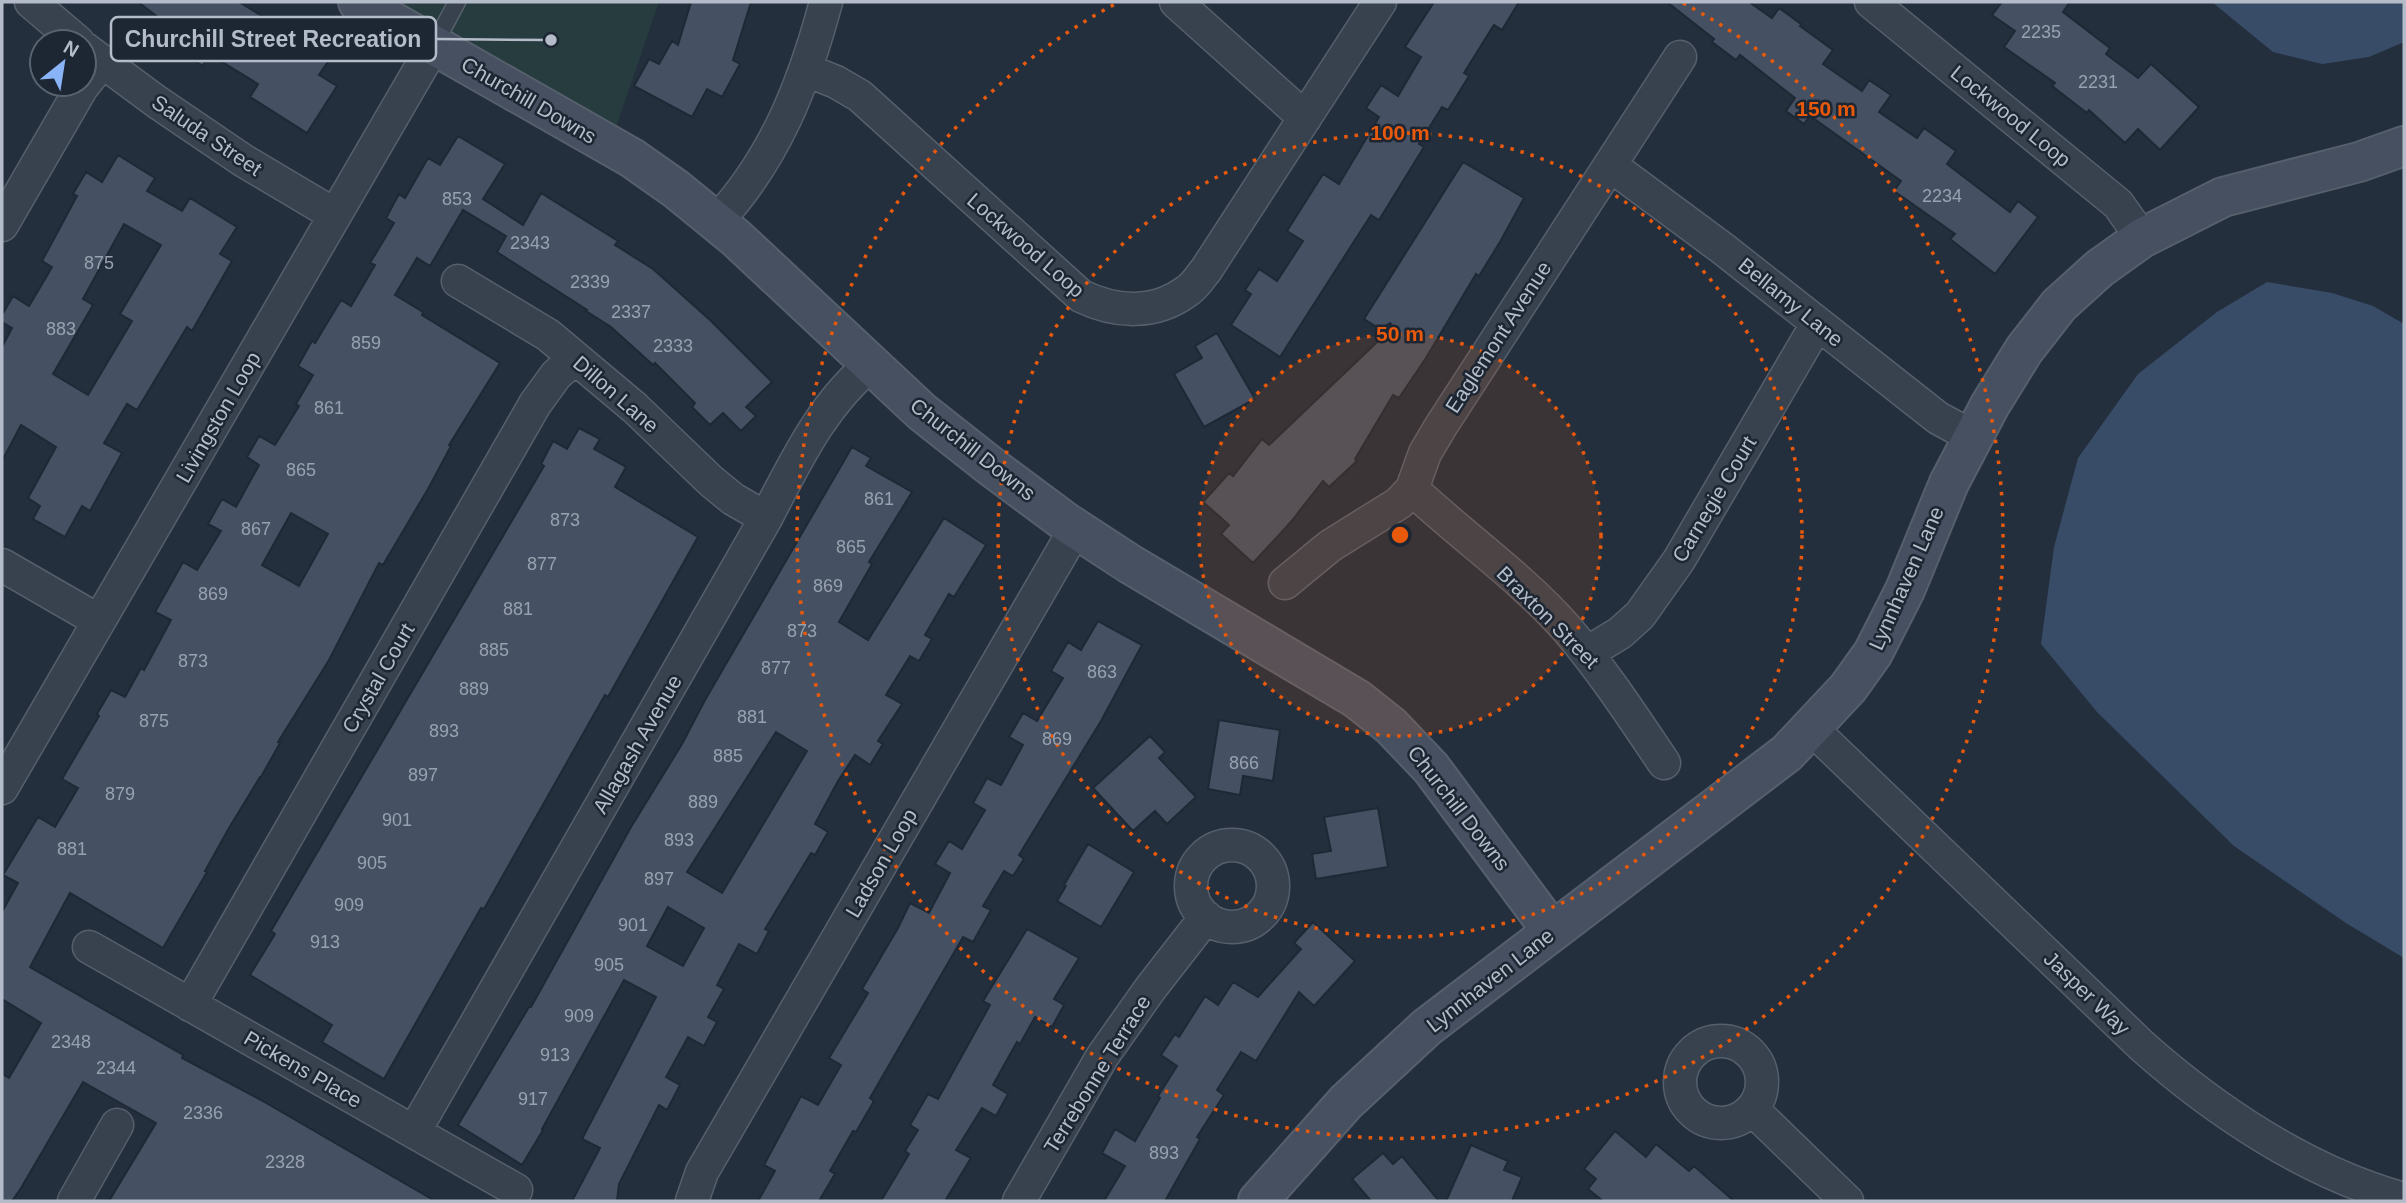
<svg xmlns="http://www.w3.org/2000/svg" width="2406" height="1203" font-family="Helvetica,sans-serif">
	<style>
		.green { fill: #263c3f }
		.water { fill: #394c67 }
		.building { fill: #455162; stroke: #1f2835; stroke-width: 2; fill-rule: evenodd }
		.lines { fill: none; stroke-linecap: round; stroke-linejoin: round }
		.lane-casing { stroke: #565f6c; stroke-width: 19 }
		.street-casing { stroke: #565f6c; stroke-width: 35 }
		.secondary-casing { stroke: #565f6c; stroke-width: 42 }
		.lane { stroke: #38414e; stroke-width: 16 }
		.street { stroke: #38414e; stroke-width: 32 }
		.secondary { stroke: #465061; stroke-width: 38 }
		.ring { fill: none; stroke: #e8590c; stroke-width: 3.5; stroke-dasharray: 3.5 7 }
		.labels { text-anchor: middle; dominant-baseline: central; stroke-width: 5; stroke-linejoin: round; paint-order: stroke }
		.number-label { font-size: 18px; fill: #98a1af }
		.street-label { font-size: 21px; fill: #b4bcc9; stroke: #1d2633 }
		.centre { fill: #e8590c; stroke: #1d2633; stroke-width: 3.5 }
		.ring-label { font-size: 21px; text-anchor: middle; font-weight: bold; fill: #e8590c; stroke: #1d2633; stroke-width: 5; stroke-linejoin: round; paint-order: stroke }
		.leader { fill: none; stroke: #b4bcc9; stroke-width: 2.5 }
		.callout-dot { fill: #b4bcc9; stroke: #1d2633; stroke-width: 2.5 }
		.callout { fill: #1d2633; stroke: #b4bcc9; stroke-width: 2.5 }
		.callout-label { font-size: 23px; text-anchor: middle; font-weight: bold; fill: #b4bcc9 }
	</style>
	<rect width="100%" height="100%" fill="#242f3e"/>
	<path class="green" d="M390,2H659L615,130Z"/>
	<path class="water" d="M2212,2H2404V42L2369,57L2322,64L2273,52Z
		M2267,282L2332,293L2373,306L2404,324V958L2346,923L2234,846L2097,712L2041,644L2054,547L2078,458L2138,374L2217,312Z"/>
	<path class="building" d="M138,2H239L270,21L261,36L295,58L304,44L329,60L319,75L337,86L307,133L250,97L258,84L209,54L203,66L180,52L188,40Z
		M691,2H751L733,60L740,64L722,97L707,89L692,117L634,86L649,59L659,64L672,41L678,45Z
		M1434,2H1519L1502,30L1494,25L1464,73L1469,76L1448,110L1442,107L1419,144L1424,147L1379,220L1371,215L1280,357L1231,325L1251,294L1245,290L1259,269L1277,281L1303,241L1287,231L1323,174L1339,184L1379,117L1366,108L1381,85L1398,96L1421,57L1405,47Z
		M1667,2H1749L1772,18L1779,8L1801,24L1800,26L1833,50L1823,64L1862,91L1869,80L1891,95L1879,112L1917,138L1924,128L1956,151L1947,164L2010,212L2018,201L2038,217L1995,274L1950,239L1955,234L1894,191L1901,181L1810,116L1804,124L1786,111L1795,98L1740,55L1736,60L1712,42L1714,39Z
		M2002,2H2070L2063,12L2110,48L2106,54L2138,78L2151,64L2199,107L2160,150L2138,129L2125,143L2089,110L2087,113L2052,86L2055,83L2004,47L2015,31L1992,15Z
		M458,136L505,164L483,199L523,225L541,193L618,241L615,245L653,269L710,320L772,382L746,407L756,416L741,431L723,413L710,425L692,407L695,403L655,363L653,365L611,327L586,311L587,310L497,252L506,236L463,210L430,266L417,258L395,295L423,312L422,315L500,363L449,445L451,446L428,489L383,565L379,563L329,660L278,742L280,743L261,777H260L229,828L205,871L207,872L163,948L70,893L30,967L183,1055L182,1058L261,1100L435,1201H109L156,1123L83,1082L21,1188L12,1201H2V1074L9,1078L41,1023L2,999V912L18,883L3,875L38,817L55,827L78,788L62,779L99,716L97,714L111,690L125,697L141,668L144,670L171,620L155,612L183,562L197,570L221,531L208,524L222,499L236,507L259,465L247,457L259,436L275,445L299,406L296,404L313,375L298,366L312,341L315,343L341,300L351,306L375,265L370,263L394,223L386,218L399,194L405,198L428,158L440,165ZM291,513L328,534L299,586L262,565Z
		M118,155L155,178L147,191L182,211L190,198L237,227L220,254L232,261L192,331L187,327L137,410L127,404L104,443L122,453L90,511L82,506L65,537L33,519L40,506L28,498L56,447L21,425L2,461V347L12,328L2,322V315L13,296L29,306L52,267L42,261L77,196L73,194L86,172L102,182ZM124,224L161,245L120,314L132,321L88,395L53,374L93,305L83,299Z
		M1463,162L1524,198L1500,242L1479,276L1476,274L1426,358L1399,398L1393,395L1355,459L1357,461L1329,487L1323,481L1290,523L1253,563L1221,534L1229,525L1203,502L1229,473L1233,476L1262,439L1269,445L1393,327L1390,323L1380,329L1364,319Z
		M1217,333L1255,399L1204,427L1174,374L1202,358L1195,346Z
		M579,428L600,439L594,449L626,467L615,487L698,537L608,697L605,695L484,909L481,908L384,1079L322,1042L332,1025L250,975L275,934L271,931L544,466L541,464L553,441L567,449Z
		M852,447L871,458L866,466L912,492L869,562L872,564L839,622L868,640L944,518L986,545L954,597L949,594L925,635L932,639L919,661L910,656L886,695L902,704L878,741L883,744L870,765L855,755L838,781L815,824L828,832L815,855L811,853L765,929L769,931L757,954L739,944L717,985L724,989L708,1017L717,1022L704,1046L688,1037L666,1077L680,1085L667,1110L659,1105L619,1184L617,1201H572L600,1148L582,1139L656,997L624,980L542,1129L543,1130L522,1165L458,1125L529,1007H531L631,827L682,744L705,700ZM776,732L807,751L722,893L687,872ZM668,907L704,928L683,966L647,946Z
		M1098,621L1142,645L1101,721L1019,855L1024,859L1013,876L1004,871L983,906L991,910L973,942L963,937L870,1098L874,1101L856,1132L853,1131L830,1171L835,1174L819,1201H758L775,1171L764,1165L801,1096L818,1105L841,1065L829,1058L868,993L862,989L898,928L910,903L929,913L950,873L935,864L949,841L962,849L985,810L973,803L987,778L1001,785L1023,745L1009,737L1023,713L1037,721L1063,678L1051,671L1068,642L1081,650Z
		M1219,720L1280,730L1273,781L1243,776L1240,795L1208,789Z
		M1150,736L1165,752L1159,758L1196,797L1167,824L1155,811L1133,831L1093,788Z
		M1378,808L1388,867L1316,879L1312,854L1331,851L1324,817Z
		M1088,844L1134,872L1101,927L1057,901L1066,886L1064,885Z
		M1313,922L1355,961L1314,1006L1299,992L1256,1061L1241,1052L1217,1090L1224,1095L1197,1137L1200,1139L1165,1201H1104L1125,1166L1102,1153L1115,1129L1135,1141L1160,1098L1158,1096L1177,1066L1161,1055L1175,1034L1179,1037L1205,996L1218,1005L1233,982L1258,997L1301,949L1294,943Z
		M1027,929L1079,958L1054,999L1064,1005L1052,1027L1035,1017L1020,1044L1017,1042L993,1085L1008,1094L996,1116L982,1108L956,1150L971,1158L945,1201H881L909,1154L905,1151L918,1130L910,1125L928,1094L938,1099L990,1005L983,1001Z
		M1615,1131L1646,1157L1656,1144L1689,1171L1694,1166L1734,1201H1603L1588,1189L1596,1179L1584,1169Z
		M1471,1145L1508,1161L1504,1170L1522,1177L1512,1201H1446Z
		M1383,1153L1393,1164L1402,1156L1439,1201H1371L1352,1179Z"/>
	<g class="lines">
		<defs>
			<path id="lane" d="M434,45L457,2"/>
			<path id="street" d="M31,2L78,42
				M1176,2L1305,118
				M1871,2L2118,204L2142,238
				M84,48L157,102L244,161L335,215
				M806,70L836,82L860,96L1081,296C1116,313 1155,315 1187,291C1195,286 1200,277 1206,270L1380,2
				M1610,165L1722,248L1938,418L1973,437
				M716,222C775,159 804,84 826,2
				M2,225L82,87L103,61
				M458,281L548,335L635,408L711,481L733,499L766,518
				M1412,489C1462,536 1521,577 1567,629C1603,671 1633,717 1664,763
				M2,565L99,621
				M1285,583L1330,546L1399,503L1412,489L1425,453L1441,426L1680,57
				M1587,653L1620,633L1640,615L1679,560L1817,324
				M1811,728L2141,1045C2215,1111 2308,1173 2404,1199
				M2,788L434,45
				M1191 886a41 41 0 1 1 82 0a41 41 0 1 1-82 0Z
				M89,947L516,1190
				M190,1005L535,404L556,375L575,358
				M1680 1082a41 41 0 1 1 82 0a41 41 0 1 1-82 0Z
				M1752,1109L1847,1201
				M414,1132L766,518C796,461 821,406 871,364
				M74,1201L117,1125
				M692,1201L702,1172L1076,528
				M1019,1201L1102,1057L1150,989L1206,917"/>
			<path id="secondary" d="M358,2L632,158L676,189L736,238L922,412L993,468L1067,523L1130,564L1357,699L1391,726L1431,768L1552,931
				M1258,1201L1346,1102L1427,1027L1787,753L1848,688L1873,653L1905,590L1949,483L1990,405L2024,350L2059,305L2100,268L2142,238L2223,197L2359,162L2404,146"/>
		</defs>
		<use href="#lane" class="lane-casing"/>
		<use href="#street" class="street-casing"/>
		<use href="#secondary" class="secondary-casing"/>
		<use href="#lane" class="lane"/>
		<use href="#street" class="street"/>
		<use href="#secondary" class="secondary"/>
	</g>
	<circle cx="1400" cy="535" r="201" fill="#e8590c" fill-opacity=".12"/>
	<g class="ring">
		<circle cx="1400" cy="535" r="201"/>
		<circle cx="1400" cy="535" r="402"/>
		<path d="M1683 3A603 603 0 1 1 1117 3"/>
	</g>
	<g class="labels">
		<g class="number-label">
			<text x="2041" y="32">2235</text>
			<text x="2098" y="82">2231</text>
			<text x="1942" y="196">2234</text>
			<text x="457" y="199">853</text>
			<text x="530" y="243">2343</text>
			<text x="99" y="263">875</text>
			<text x="590" y="282">2339</text>
			<text x="631" y="312">2337</text>
			<text x="61" y="329">883</text>
			<text x="366" y="343">859</text>
			<text x="673" y="346">2333</text>
			<text x="329" y="408">861</text>
			<text x="301" y="470">865</text>
			<text x="879" y="499">861</text>
			<text x="565" y="520">873</text>
			<text x="256" y="529">867</text>
			<text x="851" y="547">865</text>
			<text x="542" y="564">877</text>
			<text x="828" y="586">869</text>
			<text x="213" y="594">869</text>
			<text x="518" y="609">881</text>
			<text x="802" y="631">873</text>
			<text x="494" y="650">885</text>
			<text x="193" y="661">873</text>
			<text x="776" y="668">877</text>
			<text x="1102" y="672">863</text>
			<text x="474" y="689">889</text>
			<text x="752" y="717">881</text>
			<text x="154" y="721">875</text>
			<text x="444" y="731">893</text>
			<text x="1057" y="739">869</text>
			<text x="728" y="756">885</text>
			<text x="1244" y="763">866</text>
			<text x="423" y="775">897</text>
			<text x="120" y="794">879</text>
			<text x="703" y="802">889</text>
			<text x="397" y="820">901</text>
			<text x="679" y="840">893</text>
			<text x="72" y="849">881</text>
			<text x="372" y="863">905</text>
			<text x="659" y="879">897</text>
			<text x="349" y="905">909</text>
			<text x="633" y="925">901</text>
			<text x="325" y="942">913</text>
			<text x="609" y="965">905</text>
			<text x="579" y="1016">909</text>
			<text x="71" y="1042">2348</text>
			<text x="555" y="1055">913</text>
			<text x="116" y="1068">2344</text>
			<text x="533" y="1099">917</text>
			<text x="203" y="1113">2336</text>
			<text x="1164" y="1153">893</text>
			<text x="285" y="1162">2328</text>
		</g>
		<g class="street-label">
			<text transform="translate(529 100) rotate(30)">Churchill Downs</text>
			<text transform="translate(2011 116) rotate(39)">Lockwood Loop</text>
			<text transform="translate(207 135) rotate(34)">Saluda Street</text>
			<text transform="translate(1026 245) rotate(41)">Lockwood Loop</text>
			<text transform="translate(1791 302) rotate(39)">Bellamy Lane</text>
			<text transform="translate(1498 337) rotate(-57)">Eaglemont Avenue</text>
			<text transform="translate(616 394) rotate(41)">Dillon Lane</text>
			<text transform="translate(218 417) rotate(-60)">Livingston Loop</text>
			<text transform="translate(973 449) rotate(38)">Churchill Downs</text>
			<text transform="translate(1714 499) rotate(-59)">Carnegie Court</text>
			<text transform="translate(1906 578) rotate(-66)">Lynnhaven Lane</text>
			<text transform="translate(1548 617) rotate(45)">Braxton Street</text>
			<text transform="translate(378 678) rotate(-60)">Crystal Court</text>
			<text transform="translate(637 744) rotate(-60)">Allagash Avenue</text>
			<text transform="translate(1459 808) rotate(52)">Churchill Downs</text>
			<text transform="translate(881 863) rotate(-60)">Ladson Loop</text>
			<text transform="translate(1490 980) rotate(-38)">Lynnhaven Lane</text>
			<text transform="translate(2087 993) rotate(44)">Jasper Way</text>
			<text transform="translate(303 1069) rotate(30)">Pickens Place</text>
			<text transform="translate(1097 1074) rotate(-58)">Terrebonne Terrace</text>
		</g>
	</g>
	<circle cx="1400" cy="535" r="10" class="centre"/>
	<g class="ring-label">
		<text x="1826" y="116">150 m</text>
		<text x="1400" y="140">100 m</text>
		<text x="1400" y="341">50 m</text>
	</g>
	<path class="leader" d="M551 40L436 39"/>
	<circle class="callout-dot" cx="551" cy="40" r="7"/>
	<rect class="callout" x="111" y="17" width="325" height="44" rx="7"/>
	<g class="callout-label">
		<text x="273" y="47">Churchill Street Recreation</text>
	</g>
	<rect width="2406" height="1203" fill="none" stroke="#b4bcc9" stroke-width="7"/>
	<g transform="translate(63 63) rotate(30)"><circle r="33" fill="#1d2633" stroke="#59626f" stroke-width="2"/>
	<path d="M0-5L12 26L0 18L-12 26Z" fill="#8ab4f8"/>
	<text y="-10" font-size="19" font-weight="bold" text-anchor="middle" fill="#b4bcc9">N</text>
	</g>
</svg>
